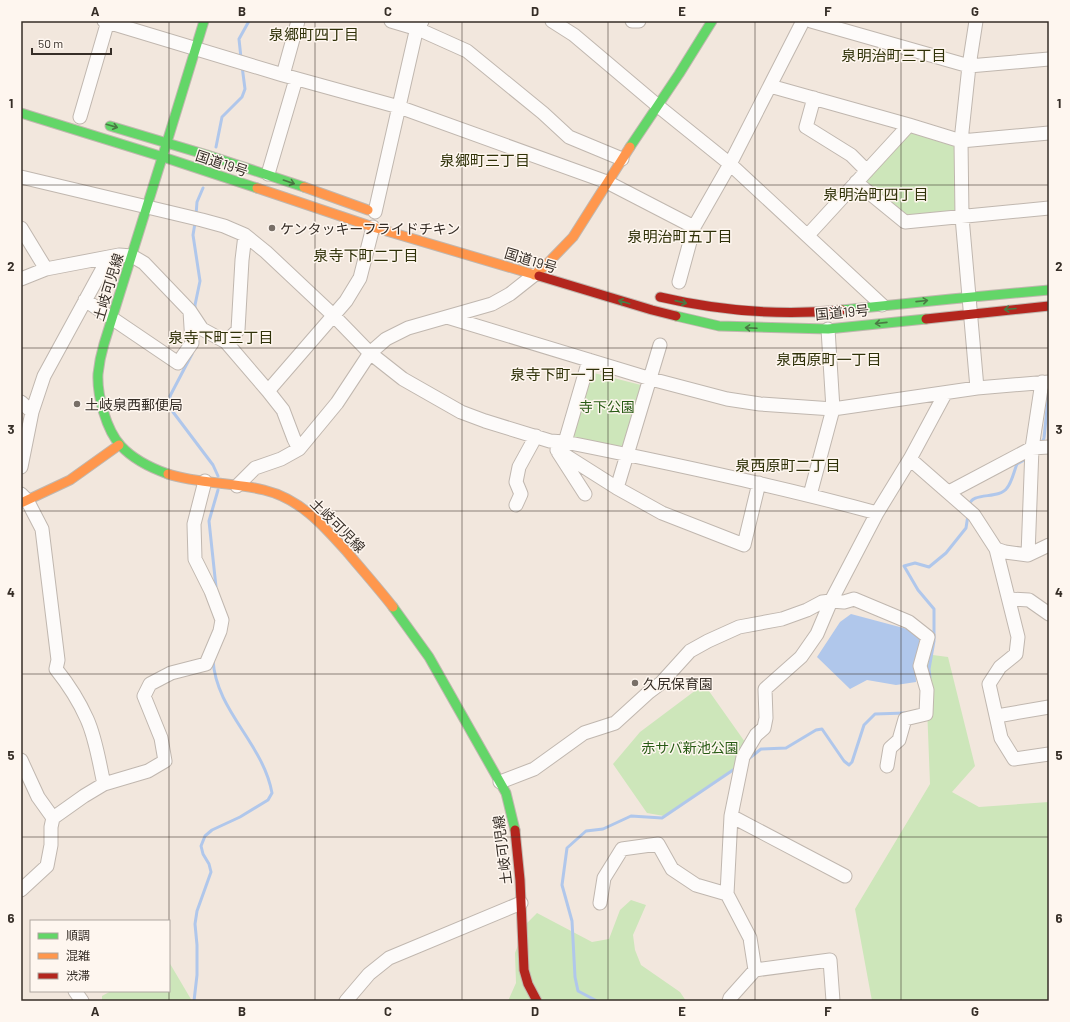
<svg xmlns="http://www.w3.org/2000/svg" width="1070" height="1022" font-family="Barlow,'Noto Sans JP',sans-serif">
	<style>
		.green { fill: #cde6ba }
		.water { fill: #b0c7eb }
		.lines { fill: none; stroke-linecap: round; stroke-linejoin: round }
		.stream { stroke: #b0c7eb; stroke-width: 3 }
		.street-casing { stroke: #c0b7af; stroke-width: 15 }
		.fast-casing { stroke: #c0b7af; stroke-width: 11 }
		.slow-casing { stroke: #c0b7af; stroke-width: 11 }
		.jam-casing { stroke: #c0b7af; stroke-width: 11 }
		.street { stroke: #fdfbfa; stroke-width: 13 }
		.fast { stroke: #63d668; stroke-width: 9 }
		.slow { stroke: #ff974d; stroke-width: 9 }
		.jam { stroke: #b3261e; stroke-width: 9 }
		.oneway { stroke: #4a7a44 }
		.grid { fill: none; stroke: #362e27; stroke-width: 1; stroke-opacity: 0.55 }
		.poi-dot { fill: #786f67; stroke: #fef6ef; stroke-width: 1.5 }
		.labels { text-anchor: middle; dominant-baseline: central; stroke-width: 3; stroke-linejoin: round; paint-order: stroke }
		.street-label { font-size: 14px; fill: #362e27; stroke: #fef6ef }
		.poi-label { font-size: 14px; fill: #362e27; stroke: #fef6ef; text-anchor: start }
		.park-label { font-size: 14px; fill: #285b15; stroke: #fef6ef }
		.neighbourhood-label { font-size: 15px; fill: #2f3108; stroke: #fef6ef }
		.neatline { fill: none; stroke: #362e27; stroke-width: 1.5 }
		.grid-label { font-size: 13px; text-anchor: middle; font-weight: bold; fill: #362e27 }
	</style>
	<rect width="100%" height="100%" fill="#f2e7dd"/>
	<path class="green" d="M908,131L954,145L955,212L906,219L862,181Z
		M590,372L641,385L642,387L624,446L621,448L571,437Z
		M925,654L948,657L975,766L952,792L979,807L1049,802V1001H872L855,909L930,784Z
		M704,684L745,742L734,768L664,816L647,813L613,764L640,732Z
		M631,900L646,905L633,935L635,950L641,965L680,992L686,1001H508L516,983L515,953L526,924L537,913L592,942L609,939L620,910Z
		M169,962L192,1001H102V996L111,991H169Z"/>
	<path class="water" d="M851,614L911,630L919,637L920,644L915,664L916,682L896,685L867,680L850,689L817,657L840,622Z"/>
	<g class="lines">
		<path class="stream" d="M241,58L239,39L249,21
			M216,147L222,117L242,97L245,89L242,66
			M196,215L197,202L203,188
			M195,223L193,235L200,281L195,305V310
			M192,354L170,396L173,412L213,465L218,476
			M1041,445L1044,438L1049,389
			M969,506C971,491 999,500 1007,488C1012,482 1014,471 1017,464L1028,458
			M216,587L209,521L218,490
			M930,677L929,669L934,641V609L918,590L904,566L915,563L929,567L946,553L966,528L968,515
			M747,760L761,749L786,748L816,730L822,729L844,761L849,765L852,762L864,725L875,714L905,713
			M194,1001L197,975V945L195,924L197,911L211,872L209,864L203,854L201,846L205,836L212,830L240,817L268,800L272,793C263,743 216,711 213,660
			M597,1001L578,991L575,977L572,921L562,885L567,848L586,831L603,829L631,816L662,818L736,768"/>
		<defs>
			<path id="street" d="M104,21L283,75L399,107L607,182L694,227
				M391,21L418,29L467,51L543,113L569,137L622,159
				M552,21L574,35L658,106L730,164L882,305
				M632,21H639
				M811,21L969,66L1049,59
				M976,21L969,66L961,141L962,217L977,388
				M283,75L298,21
				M770,86L909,125L961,141L1049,133
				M814,98L806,127L851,155L867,171
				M80,117L108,21
				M268,174L296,79
				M21,177L202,220L224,226L245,235L266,252L333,315L370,353L403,379L461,412L485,421L550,441L565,442C670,463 774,485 877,513
				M856,182L905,222L1049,208
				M375,212L415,36L422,21
				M21,228L46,269
				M808,235L909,125
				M21,279L46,269L119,255L132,256L144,263L190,311L202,329L226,342L268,391L283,410L294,439L299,449
				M679,282L694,227L730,164L803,21
				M85,300L178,363L192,343L190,311
				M447,317L651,379L727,399L760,404L833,409L977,388L1049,382
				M226,342L238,330L242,260L245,235
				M268,391L346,301L360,278L373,227
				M21,402L32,412
				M565,442L589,360
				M557,450L617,488L662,513L744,545L759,483
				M558,452L585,494
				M910,459L974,515L996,549L1005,552L1028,555L1049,545
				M21,467L32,412L44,376L109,257
				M237,486L255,468L281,459L299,449L337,403L370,353L386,339L408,328L492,304L510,294L534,275
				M617,488L660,345
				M949,492L1032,448L1049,447
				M21,494L27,500L42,529L58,660L56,669C68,684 79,701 87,719C96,739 99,762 104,784
				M810,495L833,409L828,329
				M516,505L521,494L516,482L519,467L536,436
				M996,549L1018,637L1016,654L1000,667L989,684L1001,738L1014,759L1049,754
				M1028,555L1032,448L1042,382
				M1009,599L1029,600L1049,614
				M997,716L1049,707
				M21,760L38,797L53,818
				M500,782L534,769L584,733L615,723L649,692L661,683L690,651L708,641L739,627L782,619L807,610L822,602L831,601L844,602L854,599L909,622L928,637L920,666L927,690L926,714L905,719L899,740L890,748L887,766
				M731,816L845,876
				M21,890L47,866L51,845V827L53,818L84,796L104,784L148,771L165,761L161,738L144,696L150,684L171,673L206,664L220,631L222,620L211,591L195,559L194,524L205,481
				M600,903L604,878L622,849L658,844L672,869L696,885L727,894
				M755,970L830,960L833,1001
				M75,991L82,1001
				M346,1001L369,974L389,958L521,903
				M729,1001L730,998L755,970L750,938L727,894L731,816L743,757L756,735L764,728L766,718L765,689L801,657L817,634L831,601L877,513L910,459L945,394"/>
			<path id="fast" d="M21,113L163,157L257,188
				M110,126L207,155L304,187
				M167,142L204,21
				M167,142L104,344C101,354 99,364 98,374C97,395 106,430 121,446C133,459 151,468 168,474
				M630,147L679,74L712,21
				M842,310L951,299L1049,290
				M676,316L719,326L828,329L926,319
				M393,607L429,657L506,793L515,830"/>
			<path id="slow" d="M304,187L368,210
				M257,188L373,227L539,276
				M534,275L545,266L573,237L630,147
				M168,474C199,484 232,482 264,490C301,499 324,526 348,553C363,571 379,589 393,607
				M21,503L70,480L119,445"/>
			<path id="jam" d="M539,276L652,310L676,316
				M660,297C720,311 781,316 842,310
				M926,319L1049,306
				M515,830L520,880L524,970L528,984L537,1001"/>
		</defs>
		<use href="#street" class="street-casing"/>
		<use href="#fast" class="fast-casing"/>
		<use href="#slow" class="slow-casing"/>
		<use href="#jam" class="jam-casing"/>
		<use href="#street" class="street"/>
		<use href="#fast" class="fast"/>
		<use href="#slow" class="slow"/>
		<use href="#jam" class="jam"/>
	</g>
	<defs><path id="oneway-shaft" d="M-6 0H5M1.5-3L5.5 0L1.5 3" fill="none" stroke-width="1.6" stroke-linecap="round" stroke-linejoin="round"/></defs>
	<g class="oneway">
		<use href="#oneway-shaft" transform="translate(112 126) rotate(16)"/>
		<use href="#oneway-shaft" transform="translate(289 182) rotate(19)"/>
		<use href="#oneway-shaft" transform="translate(922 301) rotate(-6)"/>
		<use href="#oneway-shaft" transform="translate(624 302) rotate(-164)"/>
		<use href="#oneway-shaft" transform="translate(681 302) rotate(13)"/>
		<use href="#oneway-shaft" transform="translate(1010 309) rotate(175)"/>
		<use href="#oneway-shaft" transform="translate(881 323) rotate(174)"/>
		<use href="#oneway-shaft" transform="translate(751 328) rotate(-177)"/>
	</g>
	<path class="grid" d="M169,21V921M315,21V1001M462,21V1001M608,21V1001M755,21V1001M901,21V1001M21,185H1049M21,348H1049M21,511H1049M21,674H1049M21,837H1049M169,991V1001"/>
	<g class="poi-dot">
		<circle cx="272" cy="228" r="4"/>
		<circle cx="77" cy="404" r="4"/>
		<circle cx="635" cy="683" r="4"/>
	</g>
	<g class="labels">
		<g class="street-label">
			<text transform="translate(222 163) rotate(18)">国道19号</text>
			<text transform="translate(531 260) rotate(17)">国道19号</text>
			<text transform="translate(108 287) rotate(-73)">土岐可児線</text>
			<text transform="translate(842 312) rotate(-5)">国道19号</text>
			<text transform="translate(338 525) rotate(45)">土岐可児線</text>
			<text transform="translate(502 850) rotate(-97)">土岐可児線</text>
		</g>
		<g class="poi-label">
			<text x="280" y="228">ケンタッキーフライドチキン</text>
			<text x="85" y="404">土岐泉西郵便局</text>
			<text x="643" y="683">久尻保育園</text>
		</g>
		<g class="park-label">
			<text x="607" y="406">寺下公園</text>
			<text x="690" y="747">赤サバ新池公園</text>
		</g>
		<g class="neighbourhood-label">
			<text x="314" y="34">泉郷町四丁目</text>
			<text x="894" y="55">泉明治町三丁目</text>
			<text x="485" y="160">泉郷町三丁目</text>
			<text x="876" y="194">泉明治町四丁目</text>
			<text x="680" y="236">泉明治町五丁目</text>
			<text x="366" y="255">泉寺下町二丁目</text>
			<text x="221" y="337">泉寺下町三丁目</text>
			<text x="829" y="359">泉西原町一丁目</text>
			<text x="563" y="374">泉寺下町一丁目</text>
			<text x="788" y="465">泉西原町二丁目</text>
		</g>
	</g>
	<rect width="1070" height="1022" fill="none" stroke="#fef6ef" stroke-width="44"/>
	<rect x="30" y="920" width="140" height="72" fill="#fef6ef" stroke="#aea69f"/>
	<rect x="38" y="933" width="20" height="6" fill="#63d668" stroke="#aea69f"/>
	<text x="66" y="940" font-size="12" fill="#362e27">順調</text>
	<rect x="38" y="953" width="20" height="6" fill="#ff974d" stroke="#aea69f"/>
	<text x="66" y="960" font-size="12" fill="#362e27">混雑</text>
	<rect x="38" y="973" width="20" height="6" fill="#b3261e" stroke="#aea69f"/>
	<text x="66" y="980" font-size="12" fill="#362e27">渋滞</text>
	<path d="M32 48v6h79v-6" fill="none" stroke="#362e27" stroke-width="2"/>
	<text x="38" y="48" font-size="12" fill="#362e27" stroke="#fef6ef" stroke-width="3" paint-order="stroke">50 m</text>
	<rect x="22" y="22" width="1026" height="978" class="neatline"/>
	<g class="grid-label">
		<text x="95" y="16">A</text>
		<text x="242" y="16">B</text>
		<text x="388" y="16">C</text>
		<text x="535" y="16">D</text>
		<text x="682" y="16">E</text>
		<text x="828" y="16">F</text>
		<text x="975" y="16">G</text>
		<text x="11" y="108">1</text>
		<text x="1059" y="108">1</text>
		<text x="11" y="271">2</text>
		<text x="1059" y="271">2</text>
		<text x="11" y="434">3</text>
		<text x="1059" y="434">3</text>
		<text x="11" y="597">4</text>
		<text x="1059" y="597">4</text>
		<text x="11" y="760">5</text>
		<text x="1059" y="760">5</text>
		<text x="11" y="923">6</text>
		<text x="1059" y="923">6</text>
		<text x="95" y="1016">A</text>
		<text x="242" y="1016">B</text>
		<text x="388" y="1016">C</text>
		<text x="535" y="1016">D</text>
		<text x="682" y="1016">E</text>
		<text x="828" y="1016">F</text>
		<text x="975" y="1016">G</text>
	</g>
</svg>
